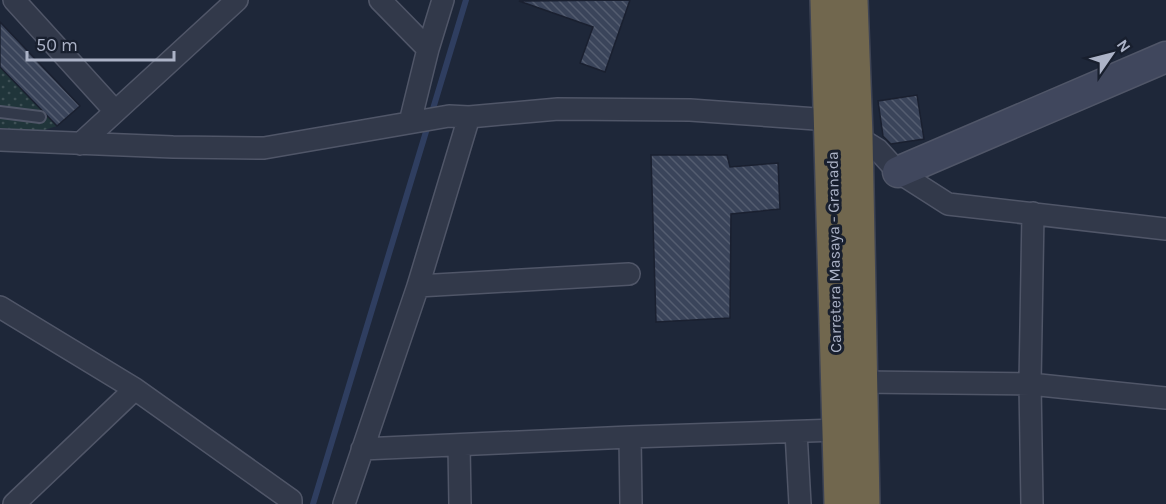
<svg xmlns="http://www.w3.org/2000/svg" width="1166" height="504" font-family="Karla,sans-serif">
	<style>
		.grass { fill: url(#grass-dots) }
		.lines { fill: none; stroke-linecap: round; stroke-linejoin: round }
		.stream { stroke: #2f3e60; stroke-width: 6 }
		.building { fill: url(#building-back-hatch); stroke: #1a2030; stroke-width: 1.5 }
		.lane-casing { stroke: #505668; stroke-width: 14 }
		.street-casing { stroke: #505668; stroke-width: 24 }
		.secondary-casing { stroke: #505668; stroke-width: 33 }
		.highway-casing { stroke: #3d4354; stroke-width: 36 }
		.lane { stroke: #32394a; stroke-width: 10 }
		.street { stroke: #32394a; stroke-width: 21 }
		.secondary { stroke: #40475d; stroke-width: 30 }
		.highway { stroke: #71674e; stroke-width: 33 }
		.labels { text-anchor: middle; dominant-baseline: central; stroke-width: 6; stroke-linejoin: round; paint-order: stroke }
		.street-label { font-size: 16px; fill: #acb3c7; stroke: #181f2e }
	</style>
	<defs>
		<pattern id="grass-dots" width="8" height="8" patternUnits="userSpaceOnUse" patternTransform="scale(1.5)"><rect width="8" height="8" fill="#20353a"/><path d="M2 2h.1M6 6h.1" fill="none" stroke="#3e5055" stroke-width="1.8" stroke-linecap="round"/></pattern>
		<pattern id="building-back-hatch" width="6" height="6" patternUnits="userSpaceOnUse" patternTransform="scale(1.5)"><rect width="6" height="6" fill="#3a445a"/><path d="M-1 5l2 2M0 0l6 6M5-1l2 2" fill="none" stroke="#545d70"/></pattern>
	</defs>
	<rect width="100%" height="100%" fill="#1e2739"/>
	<path class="grass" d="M0,67L57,126L41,131L0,128Z"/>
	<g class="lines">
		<path class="stream" d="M313,504L466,0"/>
	</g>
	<path class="building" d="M630,0L605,72L580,63L593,27L519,1Z
		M0,22L80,106L57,126L0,67Z
		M917,95L924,139L891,144L883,136L878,101Z
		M651,155H727L730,167L778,163L780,209L731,214L730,318L656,322Z"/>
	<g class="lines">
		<defs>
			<path id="lane" d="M0,112L40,117"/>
			<path id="street" d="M14,0L114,110
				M380,0L428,49L410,122
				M428,49L443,0
				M0,140L173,147L264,148L449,116L469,117L558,109L690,110L830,120L878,150L898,172L948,204L1166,229
				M80,144L237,0
				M418,286L629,274
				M0,307L135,389L291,500V504
				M861,382L1030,384L1166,398
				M796,432L800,504
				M630,437L631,504
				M459,445L460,504
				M362,449L630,437L838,430
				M14,504L135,389
				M344,504L418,286L469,117
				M1032,504L1030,384L1033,213"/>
			<path id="secondary" d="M898,172L1166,57"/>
			<path id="highway" d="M827,0L841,504
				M851,0L856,136L863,504"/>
		</defs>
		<use href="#lane" class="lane-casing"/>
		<use href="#street" class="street-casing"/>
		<use href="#secondary" class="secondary-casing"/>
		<use href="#highway" class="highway-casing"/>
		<use href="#lane" class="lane"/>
		<use href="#street" class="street"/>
		<use href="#secondary" class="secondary"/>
		<use href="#highway" class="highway"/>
	</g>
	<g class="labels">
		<g class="street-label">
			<text transform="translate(834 252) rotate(-91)">Carretera Masaya - Granada</text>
		</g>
	</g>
	<g transform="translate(1112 54) rotate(55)" stroke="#181f2e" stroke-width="4.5" paint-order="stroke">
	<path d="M0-4.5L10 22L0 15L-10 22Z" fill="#acb3c7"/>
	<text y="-9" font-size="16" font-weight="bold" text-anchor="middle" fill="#acb3c7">N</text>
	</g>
	<path d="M27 51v9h147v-9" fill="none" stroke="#acb3c7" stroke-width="3"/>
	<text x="36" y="51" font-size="18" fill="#acb3c7" stroke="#181f2e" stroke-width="4.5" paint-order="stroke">50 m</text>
</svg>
